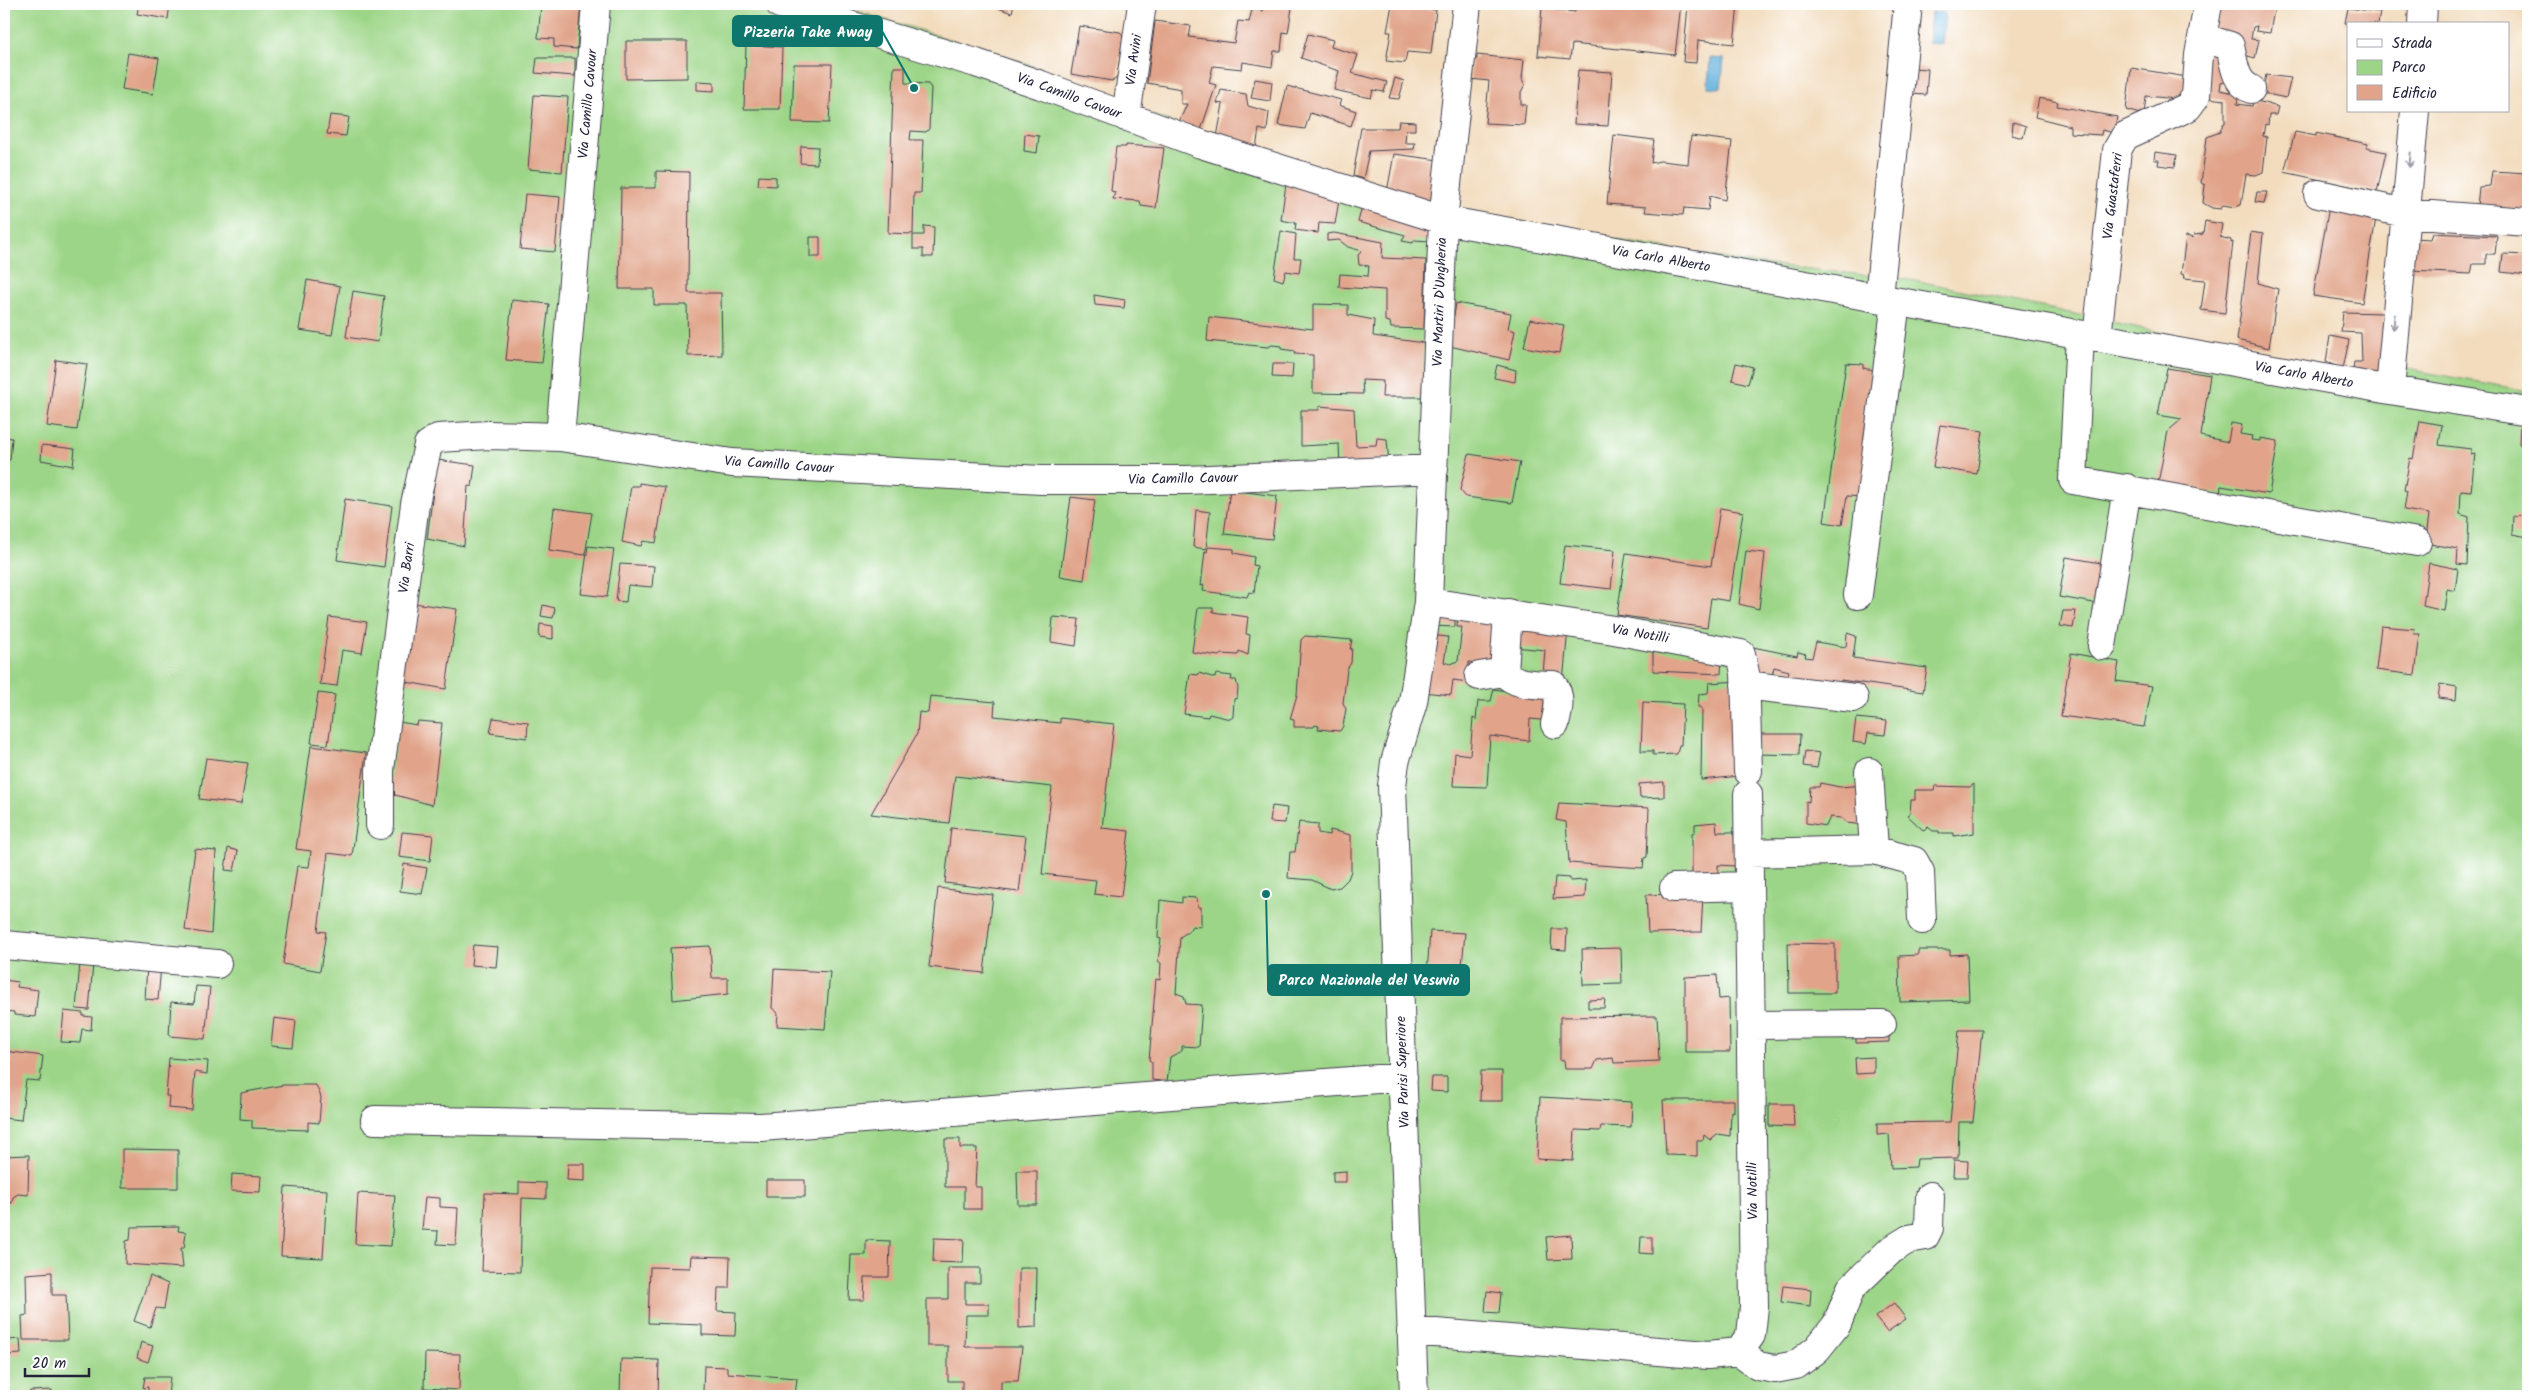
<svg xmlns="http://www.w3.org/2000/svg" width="2532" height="1400" font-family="Kalam,sans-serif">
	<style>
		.green { fill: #9cd587; stroke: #5f7c61 }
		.water { fill: #64b2dd; stroke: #436a8c }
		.building { fill: #e1a48a }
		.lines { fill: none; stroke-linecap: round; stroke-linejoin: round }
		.minor-casing { stroke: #413e4e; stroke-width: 30 }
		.minor { stroke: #fff; stroke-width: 28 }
		.oneway { stroke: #9c9ca7 }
		.labels { text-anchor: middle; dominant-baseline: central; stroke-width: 4; stroke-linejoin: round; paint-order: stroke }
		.street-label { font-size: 14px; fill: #22223b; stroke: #fff }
		.leader { fill: none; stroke: #0f766e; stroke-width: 2 }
		.callout-dot { fill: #0f766e; stroke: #fff; stroke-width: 2 }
		.callout { fill: #0f766e; stroke: #0f766e; stroke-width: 2 }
		.callout-label { font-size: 15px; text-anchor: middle; font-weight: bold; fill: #fff }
	</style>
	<rect width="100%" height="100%" fill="#fff"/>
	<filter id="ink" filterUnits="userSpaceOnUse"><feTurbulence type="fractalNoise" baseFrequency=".02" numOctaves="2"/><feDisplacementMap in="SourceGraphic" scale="10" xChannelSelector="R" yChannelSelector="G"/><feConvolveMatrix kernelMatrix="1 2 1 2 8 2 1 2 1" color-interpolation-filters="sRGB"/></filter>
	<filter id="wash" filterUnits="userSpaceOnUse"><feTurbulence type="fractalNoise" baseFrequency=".0096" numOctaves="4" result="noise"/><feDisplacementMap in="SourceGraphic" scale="20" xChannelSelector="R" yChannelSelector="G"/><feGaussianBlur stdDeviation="1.12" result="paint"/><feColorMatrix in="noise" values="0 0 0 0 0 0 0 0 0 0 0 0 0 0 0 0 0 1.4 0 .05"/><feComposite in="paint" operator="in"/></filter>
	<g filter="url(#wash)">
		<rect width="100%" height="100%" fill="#f2dcbd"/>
		<path class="green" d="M4,4H833L1012,58L1213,139L1431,208L1744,262L1919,281L2385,380L2402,368L2528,391V1396H4Z"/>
		<path class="water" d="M1931,12L1945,13L1942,44L1928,43Z
			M1710,58L1724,59L1721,88L1708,87Z"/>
		<g id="blocks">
			<path class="building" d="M139,4H170L168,19L137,14Z
				M541,4H581L577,49L554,47V39L538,38Z
				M987,4H1014L1012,13Z
				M1263,4H1279V7L1292,8L1288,33L1283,32L1281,51H1274L1272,67L1243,62L1242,69L1213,66L1209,83L1216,85L1200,133L1179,122L1187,104H1181V89L1147,83L1155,21L1191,26L1189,37L1234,43L1238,21L1249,22L1252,10L1262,11Z
				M1392,4H1413V7L1436,10L1431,54L1407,52L1405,63L1386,61L1391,32H1387Z
				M1513,4H1543L1542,8Z
				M1576,4H1681L1675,55L1572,44L1570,59L1538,56L1542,8L1575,12Z
				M1688,4H1738L1734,44L1698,40L1696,63L1683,62Z
				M2214,4H2275L2270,33L2256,31L2257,26L2253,27L2251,39L2259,40L2255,58L2237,53L2209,31Z
				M2348,8L2380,12L2378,24L2345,23Z
				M1079,26L1120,32L1123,35L1117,78L1112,81L1071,74Z
				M1308,34L1333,40L1331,47L1358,55L1352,73L1387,82L1384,92L1373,90L1371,98L1334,90L1339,71L1301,58Z
				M626,41H687V78L626,79Z
				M746,45L782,47L780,109H744Z
				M2208,47L2226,49L2228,68L2225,82L2221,83L2220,90L2239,94L2237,104L2252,106L2254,100L2278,107L2276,115H2269L2268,125L2265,124L2263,136L2267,137L2263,172L2256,175L2246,174L2241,205L2235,207L2223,205L2221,209L2212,208L2203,203L2205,185L2201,183L2207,137L2220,132L2223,124L2225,123V100L2200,97Z
				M128,53L159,58L153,94L122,89Z
				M1477,55L1524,60L1522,79L1525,85L1521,92V105H1526L1524,125L1485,123L1489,81L1470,79L1472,58L1477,59Z
				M537,58H575V76L535,73Z
				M794,64H832L829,123L792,122Z
				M894,67H905V83L928,84L931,88L929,129L926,132L911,131L910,140H923L921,193H914L913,234L888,233Z
				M1911,68L1928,69L1926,95L1909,94Z
				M2131,68L2193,78L2190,95L2179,94L2177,99L2146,96L2144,115L2126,110Z
				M1578,70L1612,72L1608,126L1574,124Z
				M2266,75L2291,78L2286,98L2262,93Z
				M1395,78L1404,81L1399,99L1389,98Z
				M1255,79L1272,82L1270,101L1251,98Z
				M697,81L714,82V91L697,90Z
				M1287,86L1341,100L1339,105L1356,111L1351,126L1310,113L1305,129L1278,125Z
				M1221,90L1246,94L1248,106L1269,112L1267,131L1259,129L1256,148L1217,137L1223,104L1217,103Z
				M534,95L568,97L562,172L528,169Z
				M2039,98L2058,102L2057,106L2117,117L2114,133L2102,130L2101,135L2070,133V126L2035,117Z
				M330,115L349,117L346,136L327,134Z
				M1399,121L1415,122V130H1406L1405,143H1415L1414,149L1369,151L1363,179L1353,176L1361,128H1398Z
				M2013,122L2026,126L2023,138L2012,135Z
				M2295,132L2316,136V133L2368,144L2366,148L2386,152L2377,192L2284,172Z
				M1025,134L1039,136L1037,153L1024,151Z
				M1614,135L1654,140L1651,163L1660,161L1688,164L1691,136L1732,141L1725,200L1710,196L1708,210L1684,208L1683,215L1645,212L1646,207L1607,204Z
				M1126,145L1164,148L1156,208L1141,206L1140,201L1113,199L1115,192L1111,191L1116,147H1126Z
				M801,146L818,147L817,164L800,163Z
				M2155,152L2177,155L2175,167L2158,165L2159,160H2154Z
				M1394,154L1439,160L1431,205L1387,192Z
				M656,171L689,172L688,293H721L722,355L688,356L687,305H654V289H619L621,188H656Z
				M2492,171L2528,173V210L2477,207L2479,187L2490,186Z
				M759,176L776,177V186L758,185Z
				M1286,184L1339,200L1335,224L1319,223L1318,233L1295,230L1296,223L1281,220Z
				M2257,192H2267L2264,203L2255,202Z
				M525,194L560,197L555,252L520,249Z
				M1364,198L1431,224L1430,241L1414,240L1413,243L1402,241L1405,235L1358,222Z
				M2329,207L2376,218L2362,303L2313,296Z
				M2205,221L2222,224L2220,237L2231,240V243L2233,242L2225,313L2201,310L2205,280L2184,278L2185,275L2181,274L2186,236L2193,238L2194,235L2203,234Z
				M924,226L934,227L933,257H923V249H913V235H924Z
				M1281,231L1296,234L1294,258H1301L1299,273L1286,271L1283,281L1274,278Z
				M2251,232L2263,234L2258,283L2278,289L2269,348L2237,340Z
				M1334,233L1383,242L1382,258L1426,260L1424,329L1391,328L1390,322L1385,321V290L1339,287L1340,274L1368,276L1369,266L1359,265L1358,255L1362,251L1348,247L1339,240L1327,241V234Z
				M2433,233L2497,236L2495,254H2486V264H2473L2471,274L2410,271L2412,238L2431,239Z
				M810,237H820V257H810Z
				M2503,254L2528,255V275L2501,272Z
				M307,280L340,286L332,335L299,330Z
				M353,291L384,296L378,342L346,337Z
				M1094,295L1125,300L1124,308L1095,305Z
				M512,300L549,304L542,363L506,360Z
				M1456,303L1511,313L1508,329L1515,331L1509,360L1450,346L1451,315L1454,316Z
				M1313,304L1348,305V315L1374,320L1373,336L1424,343L1422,397H1382L1383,381L1362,380L1363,394L1313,393V355L1294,354L1295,351L1281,349V346L1272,345L1268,347L1207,341L1209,317L1313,329Z
				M2343,312L2383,313L2388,377L2361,375V370H2353L2354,362H2362L2361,333L2341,332Z
				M1530,319L1564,325L1559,353L1524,347Z
				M2330,336L2349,340L2343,369L2326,362Z
				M56,360L87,364L77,430L47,426Z
				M1736,363L1753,367L1748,384L1732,380Z
				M1846,363L1863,364V368L1886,372L1863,497L1847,496L1842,525L1824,522Z
				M1273,364H1293L1292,378L1272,377Z
				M1497,365L1516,370L1515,382L1494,378Z
				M2167,368L2210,375L2201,436L2228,442L2231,423L2242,425L2240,434L2252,436L2251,440L2260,441V438L2278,441L2269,494L2221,486L2220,494L2158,483L2168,431L2182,419L2158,415Z
				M1319,406L1354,409L1356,446L1376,445L1377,438L1387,439L1389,465L1340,466L1339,444L1301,446V410H1319Z
				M2420,421L2442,425L2439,445L2471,449V454L2475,453L2471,492L2461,491L2460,514L2469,517L2467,565L2457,564L2458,549L2430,544V539L2426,538L2429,514L2404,510L2407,491L2404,490L2410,458L2413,459Z
				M2520,422L2528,424V445L2519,444Z
				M1940,425L1983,431L1977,474L1933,467Z
				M4,437L12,438L10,460L4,459Z
				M42,445L75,449L73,466L41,460Z
				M1469,454L1520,462L1512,503L1466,497L1460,490Z
				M437,460L475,465L472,487L468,486L464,546L427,539Z
				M639,483L665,487L656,543L643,541L641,546L622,542L631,486H639Z
				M1230,490L1277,496L1272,539L1224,534Z
				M1071,497L1095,500L1084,580L1060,576Z
				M345,499L392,506L384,567L337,560Z
				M554,508L592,513L585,555L549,550Z
				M1720,508L1743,512L1729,601L1711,598L1707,628L1617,615L1626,553L1711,566Z
				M1196,510L1210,512L1206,549L1193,547Z
				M2528,515V537L2512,534L2513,516Z
				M1565,545L1615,550L1611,589L1560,583Z
				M588,546L614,549L607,597L581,594Z
				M1208,547L1234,549V553L1254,557L1253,565L1257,566L1254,593L1249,592L1247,597L1203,591L1204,585L1201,586L1205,551L1207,552Z
				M1746,551L1765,553L1759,609L1739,604Z
				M2066,557L2101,563L2094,603L2059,597Z
				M2429,563L2458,569L2455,591L2447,589L2444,611L2423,606Z
				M620,564L654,566L652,587L628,585L626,602L616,601Z
				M413,603L457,609L446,689L400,681Z
				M543,605L555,608L553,618L541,616Z
				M1198,608H1213V612L1248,617L1246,634L1250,635L1248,655L1239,651L1238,655L1221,654L1219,656L1192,652Z
				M1431,610L1455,619V627L1431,626Z
				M2063,611H2076L2073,628L2060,626Z
				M1458,614L1501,617L1493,665L1469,662L1468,682L1453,680L1451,695L1423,692L1429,635L1448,637L1444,662L1451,664L1458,661L1462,627H1457Z
				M329,617L367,622L362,653L342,650L337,686L320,684Z
				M1053,617L1079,619L1076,646L1051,642Z
				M1515,621L1568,629L1563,682L1543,674L1545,650L1514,647Z
				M540,624L553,626V639L539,637Z
				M2381,626L2415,629L2413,634H2420L2415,675L2376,670Z
				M1847,633L1856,636L1853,658L1927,668L1923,692L1841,680V685L1787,679L1789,671L1774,667L1771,679L1754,677L1756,658H1751L1753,647L1797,656L1798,652L1806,654L1805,657L1812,658L1816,642L1846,647Z
				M1305,636L1352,640L1350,649L1352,648L1351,663L1347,669L1343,703L1346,709L1343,726L1340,731L1318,729L1319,726L1315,725L1314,727H1294V720L1290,719L1297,695L1301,640Z
				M1653,651L1722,656L1721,674L1653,671Z
				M2071,653L2119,662L2116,681L2152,686L2144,727L2061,716Z
				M1199,673L1215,678L1216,674L1232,676L1231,680H1236L1238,688L1237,698L1234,699L1233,717L1230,719L1209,714L1208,717L1184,714L1190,674L1198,675Z
				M1739,681L1740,776L1701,780L1702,708L1698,707L1699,694L1708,693L1709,683Z
				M2440,684L2457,687L2456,700L2438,698Z
				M1494,689L1512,692L1549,690L1551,721L1530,719L1529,741L1490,736L1487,787L1453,786L1455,753L1470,755L1473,718L1476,720L1478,701H1491Z
				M318,693L335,695L328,745L311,743Z
				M930,696L995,702L994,716L1060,723V718L1114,724L1102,828L1129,831L1121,897L1094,894L1096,880L1042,874L1052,787L955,776L949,823L871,814L917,734L919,712L928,713Z
				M1643,702L1683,704L1681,745H1679L1677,754L1653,755V751H1641Z
				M493,718L528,722L527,738L490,733Z
				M1856,718L1887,721L1885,735L1868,733L1866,744L1853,742Z
				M418,721L442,723L432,805L388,793L399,722L417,725Z
				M1756,734H1800L1799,755L1758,754Z
				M311,746L366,753L352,856L328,853L318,931L326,932L320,971L283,964L297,866L309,867L311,851L296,849Z
				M1805,751L1820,753L1817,768L1803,766Z
				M206,758L248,763L241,804L199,799Z
				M1664,782V797L1640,798L1639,784Z
				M1820,783L1840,787L1863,785V825L1847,823L1841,818L1830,817L1826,826L1806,823V801L1809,802L1810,787H1819Z
				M1974,784V833L1954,836V833H1939V831H1933L1928,827L1924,831L1907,815L1910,813L1911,800H1915V790H1934L1935,786L1970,787Z
				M1559,803L1649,808L1647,857L1644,858L1643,868L1569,863L1566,822L1556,820Z
				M1272,806L1287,808L1285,823L1270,822Z
				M1299,822L1318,824V833L1329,835L1330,830L1351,835V871L1348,879L1340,887L1331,889L1312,880L1288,878L1290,852H1295Z
				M1716,822L1717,832H1734L1735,866L1718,865V875L1692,874V833L1695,832V824Z
				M951,828L1026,836L1019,892L945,883Z
				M402,832L433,835L430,861L399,857Z
				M228,848L238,851L234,871L225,870Z
				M195,849L216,851L211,934L185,930Z
				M404,864L427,868L422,894L400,891Z
				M1555,877L1570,878V881L1586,880L1585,897L1553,899Z
				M938,888L993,895L984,973L929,967Z
				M1699,893L1703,896L1701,932L1648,933L1646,895Z
				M1182,897L1197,898L1198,907H1201V927L1192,926L1189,931L1180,937L1176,993L1184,996L1186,1004L1202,1005L1199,1047L1182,1046V1051L1170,1057L1167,1082L1152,1080V1062L1149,1060L1156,979L1160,980L1161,963L1158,961L1161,939L1158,938L1160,900L1182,903Z
				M1552,929H1567L1566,950L1551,949Z
				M1430,931L1465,933L1461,977L1427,974Z
				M1788,943L1835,944V993H1789Z
				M473,945L498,947L496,967L471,965Z
				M710,946L712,978H728V994L673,1000L670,948Z
				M1621,948L1622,984L1583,985L1582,949Z
				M1918,950H1950V955L1967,954L1969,1000L1900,1002L1899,956L1918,955Z
				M80,963L93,964L89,1010L76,1009Z
				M147,965L161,966L158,1000L145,999Z
				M774,969L830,972L825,1029L777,1026L778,1013L772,1008Z
				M1717,975L1719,999L1729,998L1730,1052H1685V977Z
				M4,980L18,982L17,987L38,990L35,1017L14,1015V1012L4,1011Z
				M196,986L210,987L205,1039L169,1036L171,1002L194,1004Z
				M1605,999L1604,1008H1588V1000Z
				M64,1011L83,1013V1016L92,1017L91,1030L82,1029L80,1043L61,1042Z
				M1657,1016L1659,1061L1614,1063L1613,1058L1597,1060L1593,1069H1565L1564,1060L1560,1061V1017Z
				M274,1018L296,1021L293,1048L271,1046Z
				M1856,1030L1889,1031V1042L1856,1043Z
				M1959,1030H1982L1973,1122H1959L1958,1158L1917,1159L1916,1167L1891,1168L1889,1134L1877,1135V1123L1950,1122Z
				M4,1051L43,1056L40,1081L26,1080L21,1120L4,1118Z
				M1874,1057V1073L1856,1074L1855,1058Z
				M169,1058L208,1061L207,1074L195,1072L192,1110L168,1108L169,1096H166Z
				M1481,1071H1502V1101H1480Z
				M1432,1077H1447V1092L1431,1091Z
				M283,1085H316L321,1097L319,1123L308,1122V1130L252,1128V1120L240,1119L241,1093Z
				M1540,1097L1632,1102L1631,1127L1601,1126L1600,1131L1575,1130L1573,1161L1537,1159Z
				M1663,1100H1734V1112L1731,1111L1730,1136L1717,1134L1710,1140L1704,1135L1703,1140H1697V1156L1666,1155Z
				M1769,1104H1793L1794,1127L1769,1126Z
				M945,1139H960V1148H977L975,1187H981V1209H964V1187H945Z
				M122,1149L178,1150V1188H122Z
				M29,1155L28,1195L18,1194L13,1197L12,1203H4V1156Z
				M1954,1160L1968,1161L1967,1177H1953Z
				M568,1164H585V1181L567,1180Z
				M1017,1171H1037V1205H1018Z
				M1346,1171V1182H1333V1172Z
				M232,1174L261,1176L260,1192L231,1191Z
				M766,1180H805V1197H766Z
				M519,1182L546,1183V1199L522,1198L520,1272L482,1271L485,1193L519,1194Z
				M285,1187L327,1190L323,1258L281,1256Z
				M358,1193L395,1195L391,1246L355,1244Z
				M425,1197L440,1198V1207L458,1208L456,1245L437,1244L438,1231L422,1230Z
				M179,1226L178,1231L186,1232L184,1248H181L183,1268L125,1264L126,1241L130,1240L131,1227Z
				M1571,1235L1572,1259L1548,1260L1546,1237Z
				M1641,1237H1652V1254L1640,1253Z
				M934,1238L964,1239L963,1263L933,1262Z
				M866,1240L890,1241L889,1277H865L864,1300H849L851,1255H866Z
				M691,1256L730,1257L729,1288H718L717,1311L736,1312L735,1336L702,1335V1325L648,1323L650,1267L690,1268Z
				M948,1268H980V1283H965V1304H989V1315H966L965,1347H1022L1018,1381H1001V1396H962V1381H948V1346H927V1299H948Z
				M1019,1268H1037L1036,1327L1019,1328Z
				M52,1272V1295H66L68,1340H23L22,1316L27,1315L26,1274Z
				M150,1276L168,1284L164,1309L156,1308L150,1327L134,1321Z
				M1783,1286L1811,1289L1810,1306L1781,1302Z
				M1487,1291L1501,1293L1499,1313L1485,1312Z
				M1894,1303L1906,1319L1887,1332L1875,1317Z
				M4,1332H9V1340L20,1339L21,1354L4,1355Z
				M141,1342L153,1346L148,1362L137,1358Z
				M425,1353L460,1354L459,1390L424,1388Z
				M621,1359L659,1360L658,1396H620Z
				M704,1366L727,1367V1373L797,1378L795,1396L703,1391Z
				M145,1377H170L168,1396H148V1387L143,1388Z
				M52,1390V1396H28L30,1391Z"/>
		</g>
	</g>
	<g filter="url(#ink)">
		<use href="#blocks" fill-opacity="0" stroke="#413e4e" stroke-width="1"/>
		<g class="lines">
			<defs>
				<path id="minor" d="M596,4L560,437L732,463L1041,480H1187L1434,469
					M780,4L976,63L1041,85L1201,144L1443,220L2390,390L2528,412
					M2422,24L2423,4
					M2203,38L2230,46C2234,61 2234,82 2251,89
					M1126,117L1142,4
					M2318,194L2405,213L2528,222
					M1879,298L1908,4
					M2080,335L2073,480L2417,542
					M2097,338L2117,150L2125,136L2188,107L2196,96L2199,55L2208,4
					M2390,390L2415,111
					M1858,595L1896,302
					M1428,602L1614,630L1741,654L1745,673L1748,771
					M1508,613L1504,672C1515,686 1536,684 1553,685C1562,696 1558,712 1555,724
					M2102,646L2127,488
					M1479,676L1504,672
					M1745,685L1854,698
					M1869,772L1874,850
					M380,825V770L415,504L428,445L438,438L489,435L560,437
					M1749,853L1874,850L1914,861L1920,872L1922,920
					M1674,888L1749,886
					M4,945L217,964
					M1751,1025L1882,1024
					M375,1120L761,1127L1403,1077
					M1411,1331L1708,1355L1739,1352L1751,1335L1754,1307L1748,794
					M1739,1352L1758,1366L1775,1369L1796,1365L1817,1349L1837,1324L1851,1288L1891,1250L1909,1239L1925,1236L1929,1228L1930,1196
					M1414,1396L1392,786L1395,762L1413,702L1428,602L1443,220L1467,4"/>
			</defs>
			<use href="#minor" class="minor-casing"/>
			<use href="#minor" class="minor"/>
		</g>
		<defs><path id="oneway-shaft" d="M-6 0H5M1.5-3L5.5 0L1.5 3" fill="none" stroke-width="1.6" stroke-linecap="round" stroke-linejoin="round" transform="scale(1.25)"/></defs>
		<g class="oneway">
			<use href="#oneway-shaft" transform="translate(2410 160) rotate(95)"/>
			<use href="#oneway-shaft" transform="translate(2394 322) rotate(95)"/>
		</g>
	</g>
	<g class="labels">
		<g class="street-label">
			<text transform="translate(1134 60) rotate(-82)">Via Avini</text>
			<text transform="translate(1069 96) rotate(20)">Via Camillo Cavour</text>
			<text transform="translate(588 104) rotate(-85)">Via Camillo Cavour</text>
			<text transform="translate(2113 196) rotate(-83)">Via Guastaferri</text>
			<text transform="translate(1661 259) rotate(10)">Via Carlo Alberto</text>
			<text transform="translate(1440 302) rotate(-88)">Via Martiri D'Ungheria</text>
			<text transform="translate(2304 375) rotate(10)">Via Carlo Alberto</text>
			<text transform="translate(779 465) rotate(4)">Via Camillo Cavour</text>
			<text transform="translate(1183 479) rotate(-1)">Via Camillo Cavour</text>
			<text transform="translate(407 568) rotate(-82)">Via Barri</text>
			<text transform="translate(1640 634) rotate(10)">Via Notilli</text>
			<text transform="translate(1403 1072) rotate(-92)">Via Parisi Superiore</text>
			<text transform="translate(1753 1191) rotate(-91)">Via Notilli</text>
		</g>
	</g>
	<path class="leader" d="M914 88L882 31M1266 894L1268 980"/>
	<g class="callout-dot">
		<circle cx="914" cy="88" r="5"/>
		<circle cx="1266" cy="894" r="5"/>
	</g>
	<g class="callout">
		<rect x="733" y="16" width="149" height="30" rx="5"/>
		<rect x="1268" y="965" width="201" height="30" rx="5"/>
	</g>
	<g class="callout-label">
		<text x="808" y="37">Pizzeria Take Away</text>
		<text x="1369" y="985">Parco Nazionale del Vesuvio</text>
	</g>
	<rect width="2532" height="1400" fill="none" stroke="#fff" stroke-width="20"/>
	<rect x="2347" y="22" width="162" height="90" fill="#ffffff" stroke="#a7a7b1"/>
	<rect x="2357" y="39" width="25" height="8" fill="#ffffff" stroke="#a7a7b1"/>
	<text x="2392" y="48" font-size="15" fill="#22223b">Strada</text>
	<rect x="2357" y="60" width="25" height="15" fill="#9cd587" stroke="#a7a7b1"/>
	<text x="2392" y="72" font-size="15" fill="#22223b">Parco</text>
	<rect x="2357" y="85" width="25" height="15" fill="#e1a48a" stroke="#a7a7b1"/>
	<text x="2392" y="98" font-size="15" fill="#22223b">Edificio</text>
	<path d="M25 1368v8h64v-8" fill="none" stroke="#22223b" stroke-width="2.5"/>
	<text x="32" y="1368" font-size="15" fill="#22223b" stroke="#ffffff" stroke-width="4" paint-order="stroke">20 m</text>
</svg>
